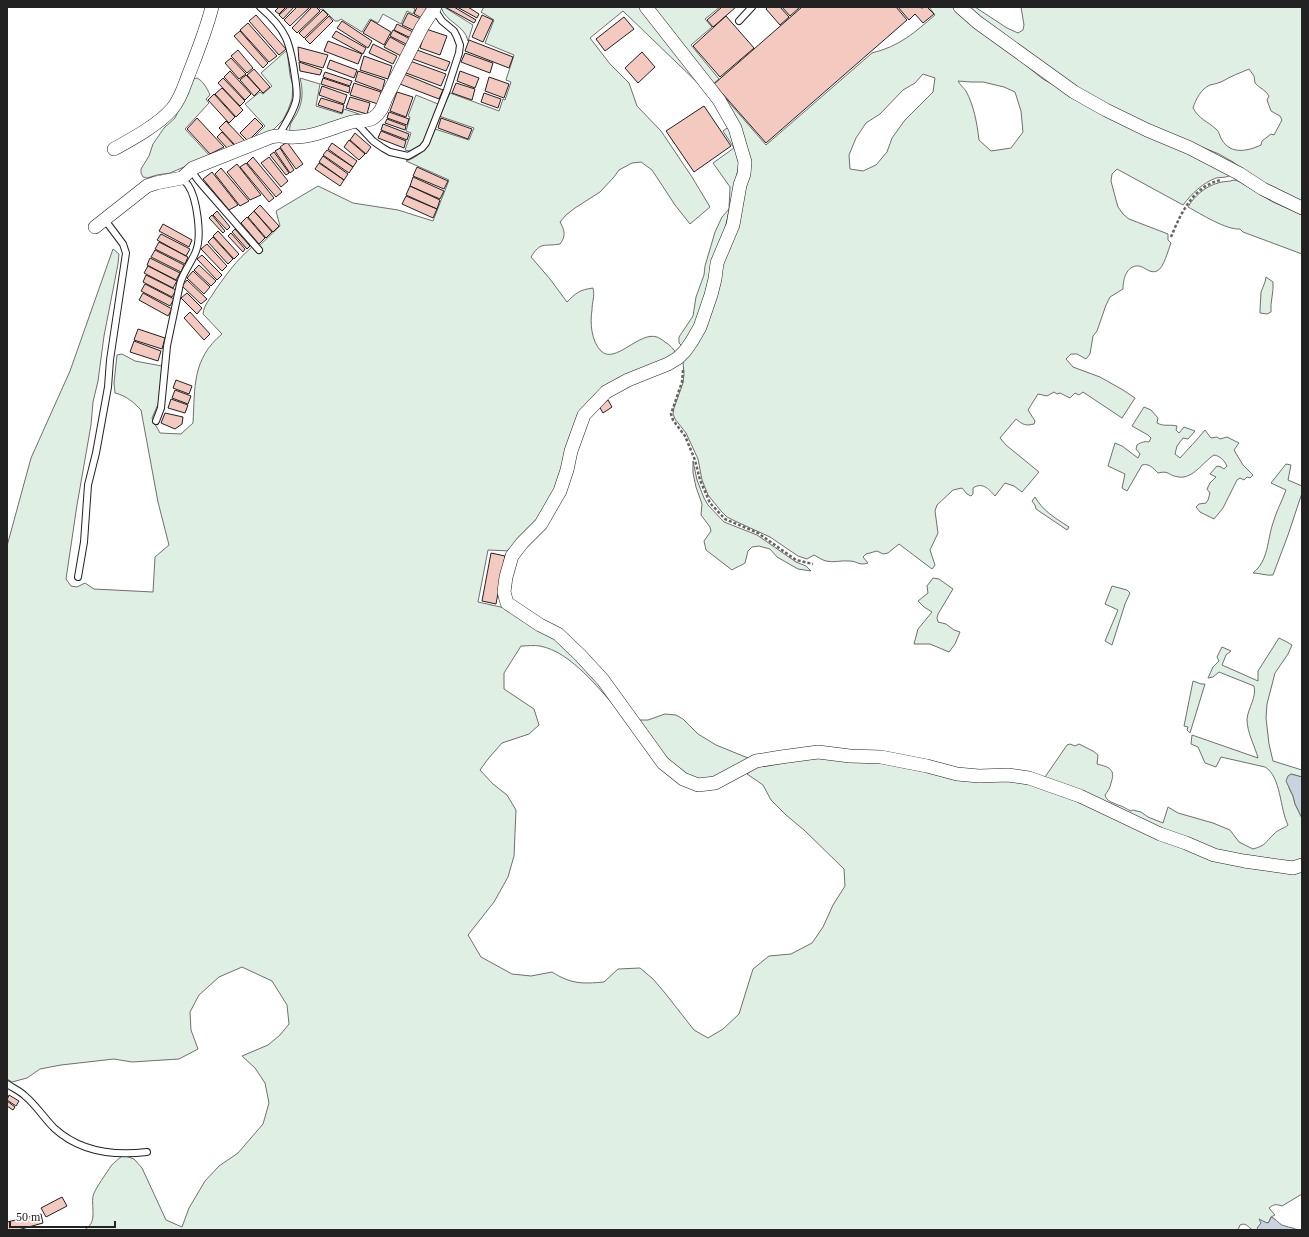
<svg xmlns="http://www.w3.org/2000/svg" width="1309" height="1237" font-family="Georgia,serif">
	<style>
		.green { fill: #e0efe3; stroke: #6f6f6f; fill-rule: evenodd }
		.water { fill: #c7d3dd; stroke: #6f6f6f }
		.building { fill: #f3c9c0; stroke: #222 }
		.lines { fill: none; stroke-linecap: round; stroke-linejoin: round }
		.lane-casing { stroke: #222; stroke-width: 8 }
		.street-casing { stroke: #222; stroke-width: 14 }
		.path { stroke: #646464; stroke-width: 2.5; stroke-dasharray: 3 2; stroke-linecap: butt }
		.lane { stroke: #fff; stroke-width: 6 }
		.street { stroke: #fff; stroke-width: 13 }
	</style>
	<rect width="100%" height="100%" fill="#fff"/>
	<path class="green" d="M318,7H412L415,9L413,14L407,11L401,24L383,14L378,23L370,19L362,32L341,19L338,21H335L323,9L321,10Z
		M441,7H444L473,25L468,41C465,25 445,22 441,7Z
		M484,7H643L703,88L623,11L590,38L610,64L629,83L637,106L661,131L692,177L710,207L690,224L675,205L652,170L641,162L632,163L619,170L614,177L600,192L575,208L566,215L560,222C565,231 566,236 560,244C543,247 541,241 531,257L550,279L567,302C576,293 579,290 593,288C595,296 592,302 592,310C590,322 591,341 601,351C615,365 639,331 657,337C659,338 663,340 665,342C670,345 674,349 677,355L592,401L549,507L511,551L488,550L478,602L505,608L556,637L578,657L619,711C598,688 571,652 540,646C534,645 527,646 521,646L504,673V689L534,709L539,725L529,734L502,743L488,759L480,770L493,784L507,795L516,810L514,856L508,877L494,902L468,935L481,957L512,974L531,976L552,972C571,984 582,984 604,982L618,969L640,968L653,979L665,993L694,1030L708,1038L723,1029L739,1014L753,969L769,956L791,954L812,943L823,927L833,905L845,886L844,869L804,830L786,815L771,800L763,785L747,774L757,766L818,755L1029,781L1159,837L1302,868V1194L1282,1206C1276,1204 1274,1204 1269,1208L1275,1215L1271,1217L1269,1222L1266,1223L1264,1221L1257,1228L1259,1230C1257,1230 1255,1231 1253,1230C1248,1228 1247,1222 1240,1225L1238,1230H84C98,1223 91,1208 93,1196C94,1190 108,1171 111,1166C114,1162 119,1159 123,1155L134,1159L142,1168L166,1220L182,1227L189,1208L205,1181L219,1166L238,1153L263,1124L269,1103L265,1083L255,1068L242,1056L268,1045L280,1035L289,1024L287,1005L272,981L242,967L219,977L199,995L190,1012L191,1030L198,1049L179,1059L132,1062L114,1059L61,1065L40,1069L27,1078L12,1082L7,1079V546L31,458L70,371L113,249L119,254L118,264L104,336L98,381L93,402L91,425L77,505L66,579L71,586L77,587L85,583L94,589L153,592L155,557L169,545L158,502L141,410C133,402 127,396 115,393L114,383L117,355L122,354L135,361L162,366L159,402L152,418L154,424L156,426L160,433L181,434L193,423C195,387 192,359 222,334L203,314C204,304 211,298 216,289C229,271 235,262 252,247L259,253H261V250L258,247L280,226L276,211L318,186L353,203L398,210L433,221L449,180L406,161C424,155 427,145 435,129L469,140L474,128L439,116L450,93L499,111L503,99L505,100L511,82L506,80L514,55L485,43L494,20L481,12Z
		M648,7H720L705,19L712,27L691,45L719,79L713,84L766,145L872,53C900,46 914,33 935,15L929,7H952L1043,79L1068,93L1106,117L1177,148L1227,174L1229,176C1225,178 1220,177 1216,178C1203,183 1192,193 1183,205L1117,169L1112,174L1111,181L1116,200L1118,207L1123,214L1129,219L1168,234V240L1171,243C1168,250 1164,268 1157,271C1150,274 1145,267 1139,266C1126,265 1123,280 1123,289L1110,297L1106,305L1097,331L1093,336L1090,354L1086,359L1077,354H1071L1066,359L1073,367L1100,377L1123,390L1135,398L1122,418L1083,392L1079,395L1075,393L1070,398L1060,393L1057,394L1054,392L1047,396L1038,394L1028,410L1035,421L1034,424C1026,426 1023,425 1016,419L1000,438L1006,445L1039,472L1022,492L1014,486L1005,483L995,496C988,488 982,482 973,488V494L971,496L967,494L962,488L953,490L937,505L935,511L938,533L930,550L935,565L932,569L899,544L888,553L883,554L877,551L866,554L863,557L868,563C858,566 858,561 849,561C841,560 834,563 826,561C822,560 818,557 814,555L807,559L798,556L770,537L735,521L727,517L721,511L708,495L702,480L698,459L686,433L675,419L673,414L674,408L683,383L684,374L683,362L707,312L743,146ZM923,74L935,78L933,92L905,120L892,138L887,152L876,165L863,171L850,169L849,155L856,138L866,123L880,114L903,90L915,83ZM958,81L971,82H983L1004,87L1015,92L1021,111L1023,132L1011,148L991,151L979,140C977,123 974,106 966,91C964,88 960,85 958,81Z
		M966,7H975L1007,28L1018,33L1023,30L1024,25L1021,7H1302V203L1258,180L1233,162L1219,154L1141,122L1102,101L1067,81ZM1249,69L1254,76L1255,83C1259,88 1266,90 1269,96L1267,100L1271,111L1280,116L1282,120L1274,135L1271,134L1262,141L1261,145C1248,151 1231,155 1222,140C1219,136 1220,132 1216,129C1207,121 1199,119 1193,108C1196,99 1201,89 1210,85C1215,84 1219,83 1223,81C1231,76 1240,73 1249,69Z
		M287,50L290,75L293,86L292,99L288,110L283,120L272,131L250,141L265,126L245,104L260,92L263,94L272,86L261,73Z
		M197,78C203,81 207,88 210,95L206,99L209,103L185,129L210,156L170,173L157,175L147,178L143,177L141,173V169L149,156L153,144L164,128L175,118L193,79Z
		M300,78L320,84L316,106L342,114L344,109L365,116L301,132H290C288,123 295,119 298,111C303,100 303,90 300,78Z
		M416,95L438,104L424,143L413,151H409L405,150L411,133L406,131L410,117L408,116Z
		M730,126L741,172L703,310L682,346L679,343V337L693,316L696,297L704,275L705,266L715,232L722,217L729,209L730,187L713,163L734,148L723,131Z
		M1234,180L1238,181L1273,202L1302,215V254L1243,232L1240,229C1226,230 1201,214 1188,207C1194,196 1206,186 1218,183C1223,181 1229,182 1234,180Z
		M1266,277L1273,282C1274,292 1270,302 1271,312L1267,314L1260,313V310L1261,292L1265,282Z
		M1144,407L1151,410L1158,418L1157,423C1165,427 1169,424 1177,426L1176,430L1179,433L1184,427L1195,431L1188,439L1183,438L1177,446L1175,454L1180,458C1188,449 1197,440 1205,430L1211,438L1217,437L1220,439L1227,437L1239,443L1234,450L1243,465L1253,475L1250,478L1247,477L1244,480L1240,478L1237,480L1223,508L1214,519L1200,512L1196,507L1199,504L1206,503L1208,500L1210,493L1207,489L1210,483L1216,477L1210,474L1217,466L1221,467L1224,469L1227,466C1224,460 1220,456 1214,455C1203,462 1193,479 1179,477C1168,476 1170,470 1158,473C1153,468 1149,463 1142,465L1127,491L1122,488L1125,474L1108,466L1115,443L1122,446L1138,458L1140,454L1136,449L1137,445C1141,442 1146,441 1149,442L1151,438L1148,435L1132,426Z
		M693,461L697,480L704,498L708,505L724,522L757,535L796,562L806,566L811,571L798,569L777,557L770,549L759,546L752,547L748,551L745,563C741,566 736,567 732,570L706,550L704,541L711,531L710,527L701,515L702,504L696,487L693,473Z
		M1286,464L1291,465L1288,480L1302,486V493L1288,535L1273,575C1266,576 1260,573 1253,573C1269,560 1267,540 1273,523C1276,512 1282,501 1286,490L1271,483Z
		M1035,497C1043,511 1055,518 1069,527L1067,530L1036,509L1035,505L1032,501Z
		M933,578L939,579L953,589L938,614L937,618L938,622L946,624L954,630L960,632L955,644L949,652L930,644H914L918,629L932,612L924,607L918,601L928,593L927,586Z
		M1112,586L1127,590L1130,593L1125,604L1112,645L1105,641L1118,610L1105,604Z
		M1279,638L1287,642L1292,645L1288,654L1275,673L1267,704L1266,718L1269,744L1273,761L1302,770V777L1291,774L1289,788L1293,796L1295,804L1302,818V862L1294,865L1216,852L1043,780L1067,745L1070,744L1075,746L1079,744L1093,751L1098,755L1097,764C1109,767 1116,769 1111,783C1110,788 1108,791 1105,795C1107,802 1112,802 1118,805C1123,806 1126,809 1131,811L1133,810L1141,812L1148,817L1163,823L1168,807L1178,813L1213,823L1230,830L1239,842L1253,849C1267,845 1264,843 1274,834C1278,829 1284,829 1288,825C1280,810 1281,776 1265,767L1221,757L1216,767L1205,763L1198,747L1191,744L1192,735L1258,758C1255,746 1247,733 1247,719C1248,708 1257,697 1254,686L1219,672L1213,677L1208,678L1213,667L1219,661L1217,657L1222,647L1231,651L1226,655L1222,665L1258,681V671Z
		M1193,681L1201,684H1205L1190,733L1187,730L1188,727L1184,726Z
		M665,714L676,715L683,719L698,734L716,745L753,760L714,780L698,782L665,762L637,720H648Z"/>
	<path class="water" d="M1291,774L1302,777V818L1295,804L1293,796L1286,781L1288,776Z
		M1271,1217C1277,1219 1279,1225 1285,1226C1290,1228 1293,1227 1297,1230H1259L1257,1228L1261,1223L1259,1219L1267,1223L1269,1222Z"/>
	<path class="building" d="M279,7H286L279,14L275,11Z
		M288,7H294L283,19L279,15Z
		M297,7H310L290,26L284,20Z
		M312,7H316L320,11L297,33L292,28Z
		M417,7H427L422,18L414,14Z
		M445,7H454L476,20L474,23Z
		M457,7H468L479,14L477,18Z
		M722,7H736L713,27L707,20Z
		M768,7H780L789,17L780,25L766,9Z
		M782,7H800L790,16Z
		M802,7H896L907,20L766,143L714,84Z
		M898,7H920L921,8L927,7L934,14L923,23L915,14L909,20Z
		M323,10L328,15L304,38L299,33Z
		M408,13L421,19L415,31L402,25Z
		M256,15L286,49L279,55L249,21Z
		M482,15L493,20L483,42L472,37Z
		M329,16L333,21L310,44L305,39Z
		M726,16L754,48L720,77L693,46Z
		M624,17L634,29L605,51L596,39Z
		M371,20L391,32L384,45L363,33Z
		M342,21L372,41L368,48L337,28Z
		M248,23L277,56L269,62L240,30Z
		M397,24L413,32L411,38L394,30Z
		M426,29L447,36L440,55L420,48Z
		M393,30L410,39L408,45L390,36Z
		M240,31L268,63L263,68L234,36Z
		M336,31L366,48L363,54L332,37Z
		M390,37L408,47L403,57L384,47Z
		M469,40L513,57L509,68L465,51Z
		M328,41L362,54L358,64L324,51Z
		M373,44L397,56L393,64L369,53Z
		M298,47L328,55L323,68L299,61Z
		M238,50L253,68L247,73L231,56Z
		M417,50L450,62L446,71L413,59Z
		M642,52L655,67L638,83L625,68Z
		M465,53L493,63L490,73L461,62Z
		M364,56L392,66L388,79L360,70Z
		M231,58L246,74L239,79L225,63Z
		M330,60L357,70L354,78L327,68Z
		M410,61L446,74L441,86L406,73Z
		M299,62L322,70L320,75L300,71Z
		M254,69L270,87L263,93L247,75Z
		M230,71L251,94L245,100L224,77Z
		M358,71L385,80L382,91L355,81Z
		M460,71L479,78L475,88L457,81Z
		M325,72L352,81L350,86L323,77Z
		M404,74L443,90L439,99L400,84Z
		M246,75L260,90L254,96L240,80Z
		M489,77L509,84L504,98L485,91Z
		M223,78L245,101L240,106L218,83Z
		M323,78L350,87L349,93L321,84Z
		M354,83L381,92L378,104L350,95Z
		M456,83L475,89L472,100L452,93Z
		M322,86L347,95L344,104L319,95Z
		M222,88L243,110L236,117L215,94Z
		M397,92L413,97L406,117L390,111Z
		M484,93L501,99L498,108L481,102Z
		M214,94L235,117L229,123L208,100Z
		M350,97L370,103L367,114L346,108Z
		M321,98L344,105L342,113L318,105Z
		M704,106L731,146L694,172L666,131Z
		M389,112L409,119L407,125L387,118Z
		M197,118L224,147L210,154L187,129Z
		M255,118L263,126L248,141L240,133Z
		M441,118L472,129L468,139L438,128Z
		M387,119L406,126L405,130L385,123Z
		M226,121L245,141L235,145L219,128Z
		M383,124L409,134L407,140L381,130Z
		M381,131L406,141L404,148L378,138Z
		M222,132L234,145L227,148L217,137Z
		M355,133L371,147L366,154L350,140Z
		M349,140L365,154L359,160L344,147Z
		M287,142L303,164L296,169L280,147Z
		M332,143L357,161L353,167L328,149Z
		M280,148L294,170L290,173L275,151Z
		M327,150L353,167L349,173L323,155Z
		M274,152L289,173L286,175L270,155Z
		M323,156L348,174L344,180L319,162Z
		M253,157L282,192L276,197L247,163Z
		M269,157L288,181L281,187L261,163Z
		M246,163L274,198L269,202L240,167Z
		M319,163L344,180L340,186L315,169Z
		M237,164L261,195L250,200L227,172Z
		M417,167L448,181L444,189L413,176Z
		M221,168L249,201L240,206L215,174Z
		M212,172L238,205L229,210L203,179Z
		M413,177L444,191L440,199L410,186Z
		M410,186L440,200L437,209L406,195Z
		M406,196L437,209L433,218L402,204Z
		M260,205L279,226L273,232L254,211Z
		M217,211L230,227L227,230L213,215Z
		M254,211L272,232L266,238L248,217Z
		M212,215L225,231L223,233L209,218Z
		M247,217L265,238L259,244L241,223Z
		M163,224L192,240L189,247L159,231Z
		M235,229L250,246L247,249L232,232Z
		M218,231L239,254L234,259L213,236Z
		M231,233L245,249L243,252L228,236Z
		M161,234L190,249L186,256L157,240Z
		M213,237L233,259L228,264L208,242Z
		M159,242L188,257L185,264L155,249Z
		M207,244L227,266L222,271L201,249Z
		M155,250L184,265L181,272L151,257Z
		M202,255L222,275L217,280L197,259Z
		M150,258L180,273L176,280L147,265Z
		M199,265L216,281L211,286L194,270Z
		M148,266L177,281L173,288L144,273Z
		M193,271L210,287L204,294L187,278Z
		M146,275L176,290L172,297L143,282Z
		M187,280L207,299L201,304L182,286Z
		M145,284L174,299L170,306L141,291Z
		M143,293L172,309L168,316L139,300Z
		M187,293L202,308L197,314L181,298Z
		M190,312L210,334L204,340L184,318Z
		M138,329L165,338L162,349L134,340Z
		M134,341L161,351L158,361L130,352Z
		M176,380L192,386L189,394L173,388Z
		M175,390L191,396L188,404L172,398Z
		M171,399L188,405L185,413L168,408Z
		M608,400L612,407L603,413L599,406Z
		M165,413L183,417L182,424L175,429L161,423Z
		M491,553L505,556L496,604L482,601Z
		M9,1095L19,1101L16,1106L7,1100Z
		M7,1101L15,1107L13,1110L7,1106Z
		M62,1197L67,1206L46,1217L41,1208Z
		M41,1214L43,1223L18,1230H7V1222Z"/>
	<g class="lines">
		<defs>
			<path id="lane" d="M260,7C287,30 290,42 295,77C296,85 298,93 296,101C293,113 285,124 279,135
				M739,21L752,7
				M355,123L361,128L373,141L383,148L390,152L408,156L422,148L426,143L447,90L459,53L460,45L457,37L454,31L442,21L434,9
				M193,168C193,176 198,180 203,186L259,250
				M156,421L161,408L167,346L180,284C183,272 192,262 196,251C202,236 197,198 188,185C186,183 184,180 182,178
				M78,577L84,542L88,485L96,453L108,387L110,360L126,253L123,244L108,224L107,219
				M7,1084C13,1088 20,1091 25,1096C36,1105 44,1118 54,1128C80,1152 114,1156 147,1152"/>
			<path id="street" d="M646,7L719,100L735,128L745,162L744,174L740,185L733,225L717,263L715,279L711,295L700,327L692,341L685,351L678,358L668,364L628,380L606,392L584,415L571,451L567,470L560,491L541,524L522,543L512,556L506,577L504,592L507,603L540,625L558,634L580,655L603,680L663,763L683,779L698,785L715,783L756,761L781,757L818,752L850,756L881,757L927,766L957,774L979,776L1008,775L1029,778L1080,796L1160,834L1186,843L1214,855L1244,861L1293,868L1302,865
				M960,7L977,22L1074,92L1106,110L1147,130L1190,148L1240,174L1263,189L1302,208
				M114,149C132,139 158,125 172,109C180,100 184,87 188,76C197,53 206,31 212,7
				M95,227L147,186L156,183L182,178L193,168L271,137C282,134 285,138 295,137C315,137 333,127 352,122C359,120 367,122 373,118C381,113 383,106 386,98L422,27L435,7"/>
		</defs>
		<use href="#lane" class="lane-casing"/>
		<use href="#street" class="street-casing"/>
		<path class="path" d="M1171,237C1181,213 1193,186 1221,180
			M683,370L682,382L671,414L673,420L685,436L695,460L700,480L710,503L725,519L758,533L796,560L813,564"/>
		<use href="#lane" class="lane"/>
		<use href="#street" class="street"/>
	</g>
	<rect width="1309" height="1237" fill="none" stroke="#222222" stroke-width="16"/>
	<path d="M10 1221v6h105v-6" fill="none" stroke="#222222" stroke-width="2"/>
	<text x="16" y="1221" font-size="12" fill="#222222" stroke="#ffffff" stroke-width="3" paint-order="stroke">50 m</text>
</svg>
